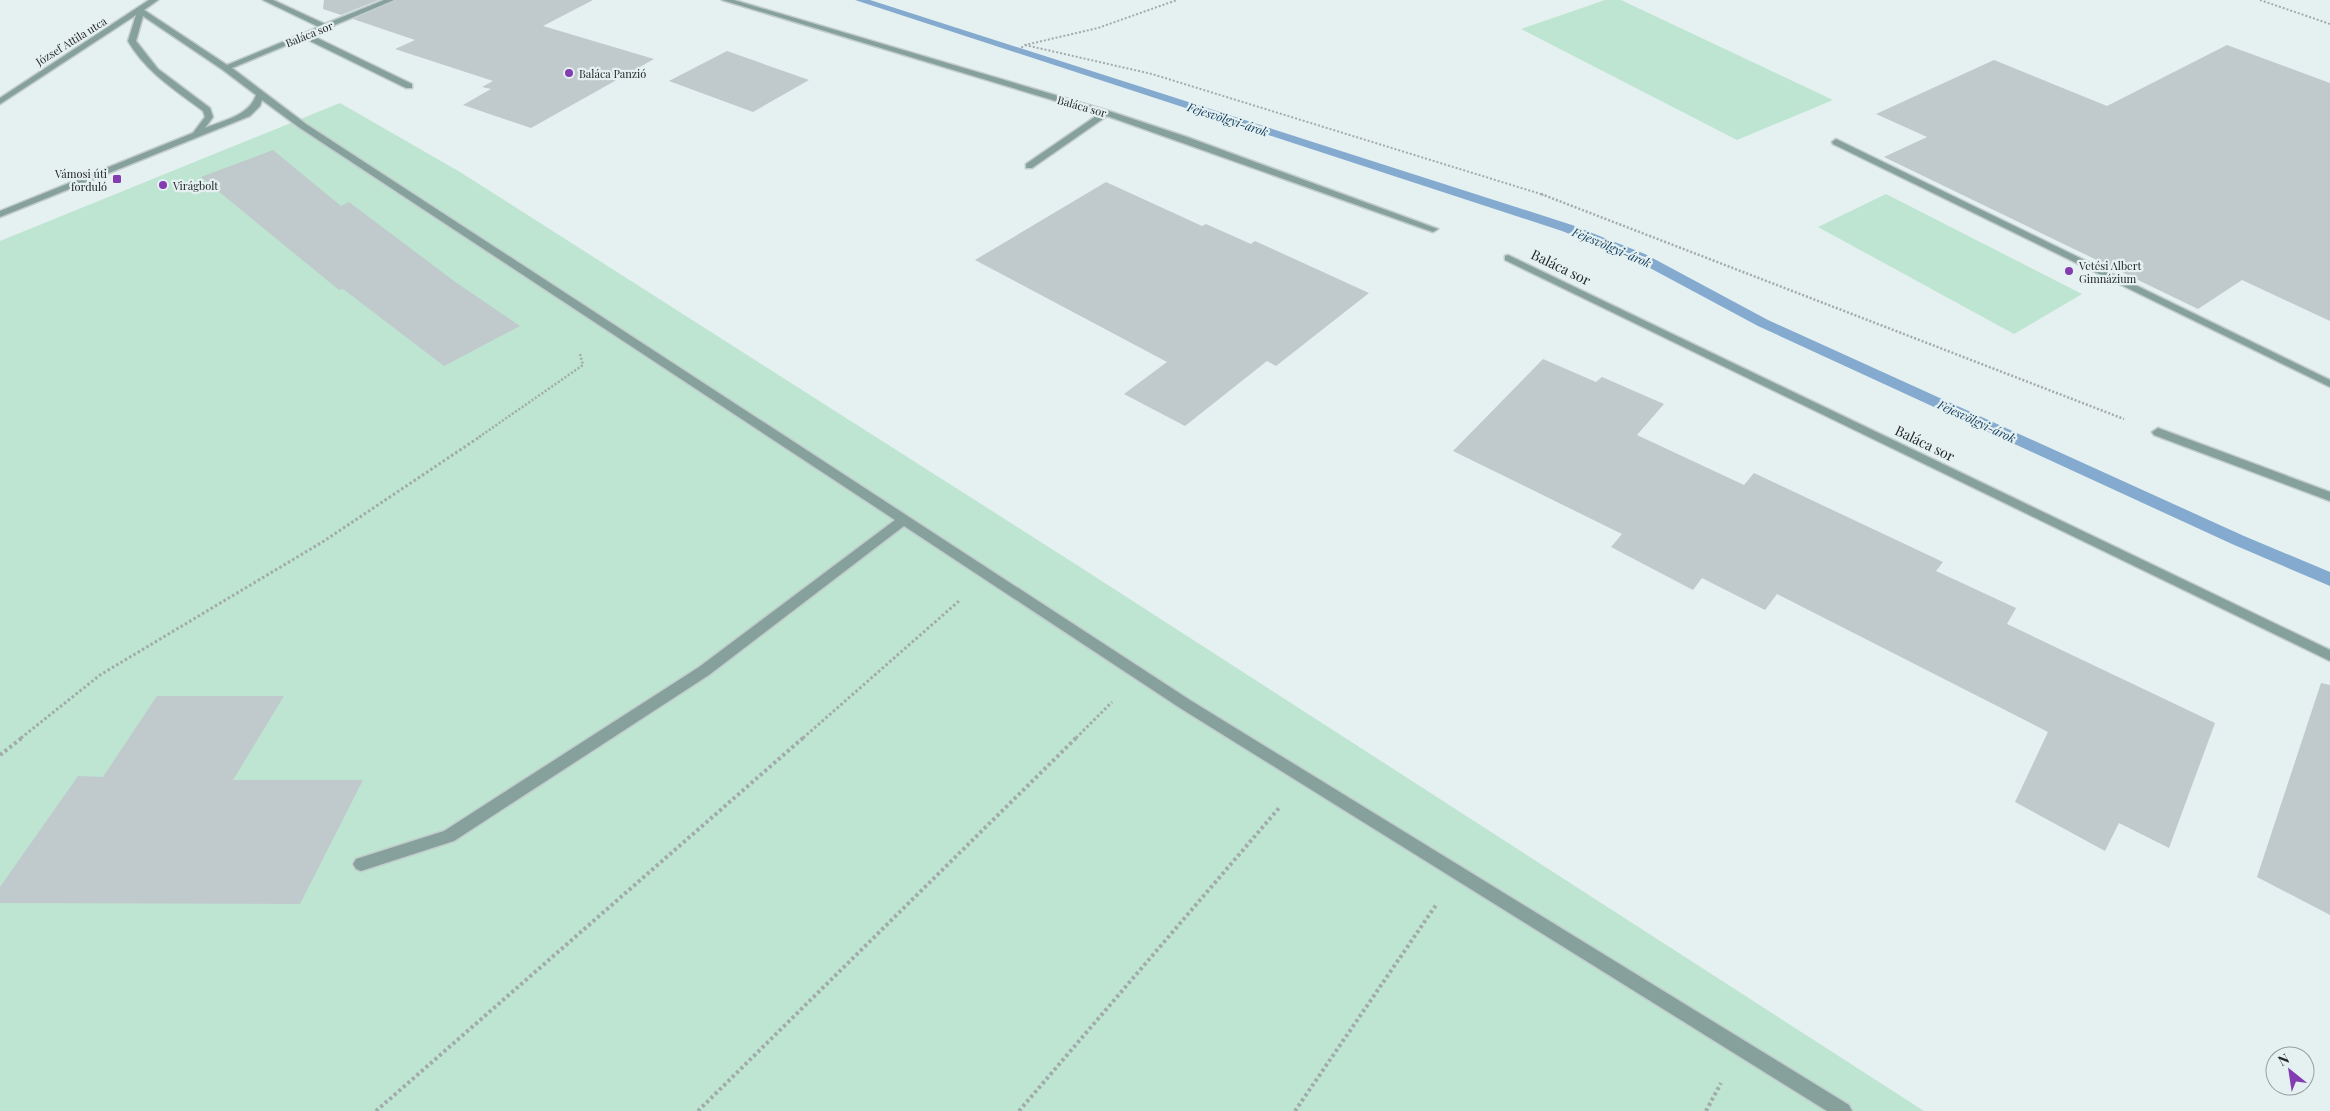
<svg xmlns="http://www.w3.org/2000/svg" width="2330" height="1111" font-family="'Playfair Display',serif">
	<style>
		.green { fill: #bee5d1 }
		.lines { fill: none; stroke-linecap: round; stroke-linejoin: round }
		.stream { fill: #84abcf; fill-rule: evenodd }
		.building { fill: #c0c9cc }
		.minor-casing { stroke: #c2cccd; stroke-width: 3 }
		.path-far3 { stroke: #a2aaab; stroke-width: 2; stroke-dasharray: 2 2; stroke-linecap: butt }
		.path-far2 { stroke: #a2aaab; stroke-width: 2.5; stroke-dasharray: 2 2; stroke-linecap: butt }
		.path-far1 { stroke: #a2aaab; stroke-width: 3; stroke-dasharray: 2.5 2.5; stroke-linecap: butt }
		.path { stroke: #a2aaab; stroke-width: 4; stroke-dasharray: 3 3; stroke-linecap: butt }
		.minor { fill: #86a09b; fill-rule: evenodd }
		.poi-dot { fill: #833db0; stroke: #e5f0f1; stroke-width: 2 }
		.labels { text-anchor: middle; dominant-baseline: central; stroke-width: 4.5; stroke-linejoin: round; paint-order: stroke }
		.far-street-label { font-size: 11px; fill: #232727; stroke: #e5f0f1 }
		.far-poi-label { font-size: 11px; fill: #232727; stroke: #e5f0f1; text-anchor: start }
		.far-water-label { font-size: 12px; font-style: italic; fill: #0d3b5e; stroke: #e5f0f1 }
		.street-label { font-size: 14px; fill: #232727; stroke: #e5f0f1 }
	</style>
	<rect width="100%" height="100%" fill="#e5f0f1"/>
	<path class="green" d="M1605,0H1621L1833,100L1737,140L1521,29Z
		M340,103L460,172L1080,567L1924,1111H0V241Z
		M1886,194L2082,294L2014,334L1818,227Z"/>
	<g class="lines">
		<path class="stream" d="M855,0H870L1572,225L1645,254L1768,320L2244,536L2330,572V586L2232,544L1758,326L1635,260L1562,231Z"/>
	</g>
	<path class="building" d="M324,0H379L341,15L323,9Z
		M396,0H593L543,26L654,59L531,128L463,105L491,89L482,87L493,81L395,49L415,40L353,19Z
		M2227,45L2330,83V321L2242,280L2198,309L1884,157L1927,137L1876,114L1994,60L2107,106Z
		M727,51L809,80L753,112L669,81Z
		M273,150L341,206L349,202L454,281L520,326L444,366L343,289L339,290L201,177Z
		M1106,182L1202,226L1206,224L1251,244L1255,241L1369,293L1276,366L1267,361L1185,426L1124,394L1167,362L975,260Z
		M1543,359L1596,382L1602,377L1664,404L1637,435L1744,485L1754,473L1943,562L1936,571L2016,608L2007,624L2215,723L2169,848L2119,823L2105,851L2015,802L2048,732L1777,594L1765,610L1702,578L1693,590L1611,547L1622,534L1453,451Z
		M2321,683L2330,685V915L2257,877Z
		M157,696H284L233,780H363L300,904L0,903V887L78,776L103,777Z"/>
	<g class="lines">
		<defs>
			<path id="minor" d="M149,0H158L144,10L227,65L319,27L263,0H273L325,24L384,0H394L311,35L412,84V88H406L304,38L232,68L306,124L1190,700L1849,1105L1852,1111H1827L1180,708L904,526L709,675L454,841L361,871L356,869L353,864L356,859L444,831L699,667L895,520L300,128L262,100L260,106L250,116L0,217V211L193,133L205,117L203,111C175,90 146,72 128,41L136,15L0,104V98ZM143,16L223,70L256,95C249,116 224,120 205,128L213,117L210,108L158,69L136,41Z
				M722,0H734L1109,111L1187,137L1438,229L1433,232L1430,231L1107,116L1032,168H1026V164L1099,114Z
				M1836,139L2330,380V387L1833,144L1832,142Z
				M1508,255L2330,650V661L1505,260V256Z
				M2158,428L2330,492V501L2154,435L2152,432Z"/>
		</defs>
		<use href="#minor" class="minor-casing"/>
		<path class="path-far3" d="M2260,0L2330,24
			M1025,45L1152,74L1544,195
			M1018,50L1025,45L1098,28L1177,0"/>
		<path class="path-far2" d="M1541,194L2124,419
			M479,437L583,365L580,354"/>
		<path class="path-far1" d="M21,738L100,675L324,541L481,436
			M803,738L959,601
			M1076,738L1112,702"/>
		<path class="path" d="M0,755L23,737
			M376,1111L804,737
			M698,1111L1077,737
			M1019,1111L1279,808
			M1295,1111L1436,905
			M1706,1111L1721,1083"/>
		<use href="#minor" class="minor"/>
	</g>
	<g class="poi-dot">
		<circle cx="569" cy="73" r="5"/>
		<rect x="112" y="174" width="10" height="10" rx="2.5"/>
		<circle cx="163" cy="185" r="5"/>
		<circle cx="2069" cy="271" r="5"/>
	</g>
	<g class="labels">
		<g class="far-street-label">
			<text transform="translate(309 34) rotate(-22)">Baláca sor</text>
			<text transform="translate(71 41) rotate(-32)">József Attila utca</text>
			<text transform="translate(1082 106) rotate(16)">Baláca sor</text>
		</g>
		<g class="far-poi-label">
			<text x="579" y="73">Baláca Panzió</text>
			<text x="107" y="173" text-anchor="end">Vámosi úti<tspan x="107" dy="13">forduló</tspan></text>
			<text x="173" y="185">Virágbolt</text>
			<text x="2079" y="265">Vetési Albert<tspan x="2079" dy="13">Gimnázium</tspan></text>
		</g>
		<g class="far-water-label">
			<text transform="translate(1228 119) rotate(18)">Fejesvölgyi-árok</text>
			<text transform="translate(1612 247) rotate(23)">Fejesvölgyi-árok</text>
			<text transform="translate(1977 421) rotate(25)">Fejesvölgyi-árok</text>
		</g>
		<g class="street-label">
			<text transform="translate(1561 267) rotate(26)">Baláca sor</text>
			<text transform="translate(1925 443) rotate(26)">Baláca sor</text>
		</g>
	</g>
	<g transform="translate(2290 1071) rotate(330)"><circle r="24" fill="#e5f0f1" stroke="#97a0a0"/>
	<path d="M0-4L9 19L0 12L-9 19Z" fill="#833db0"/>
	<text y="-8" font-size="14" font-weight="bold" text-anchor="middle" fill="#232727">N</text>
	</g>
</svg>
